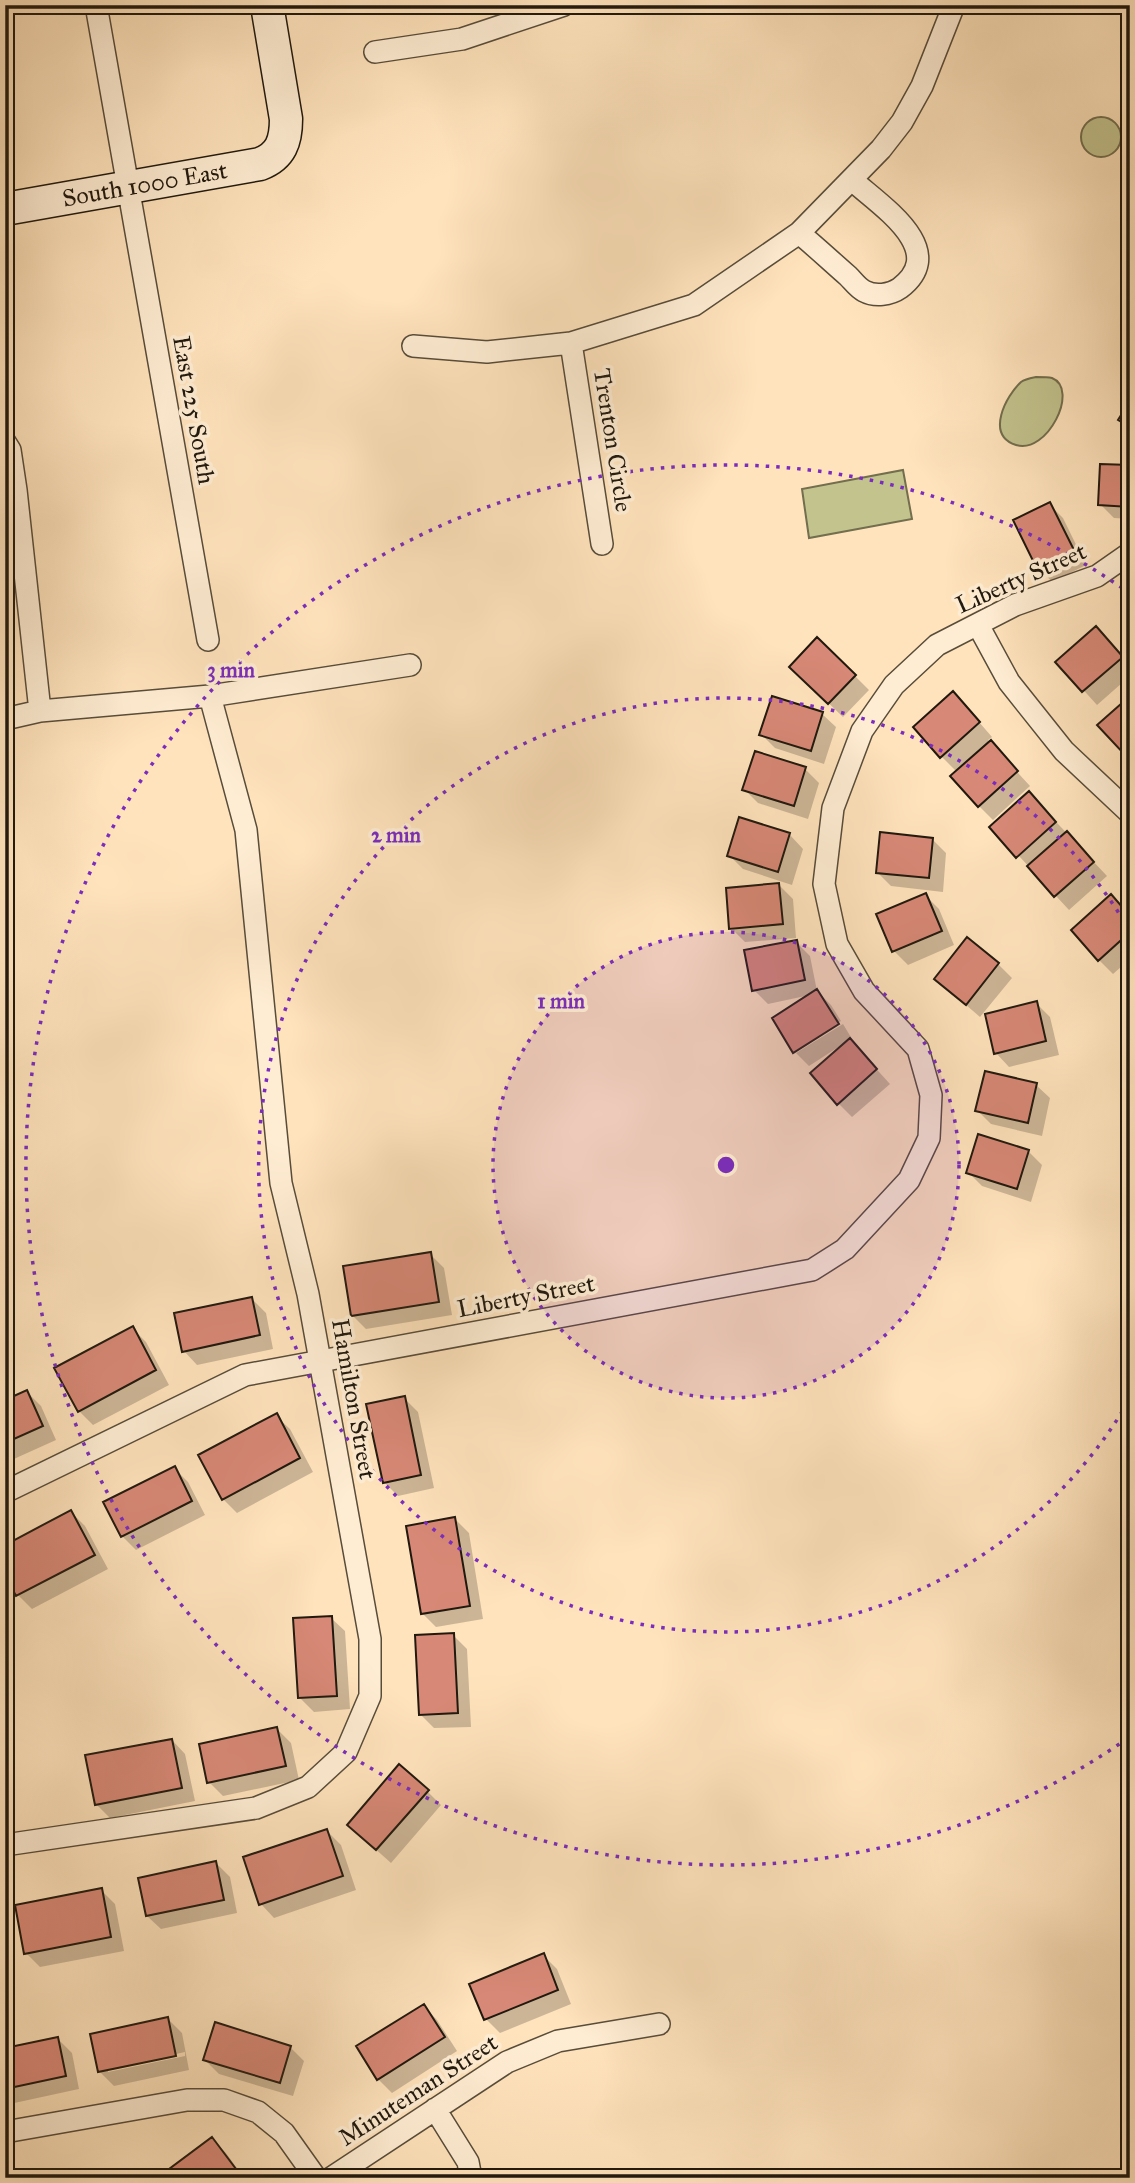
<svg xmlns="http://www.w3.org/2000/svg" width="1135" height="2183" font-family="'IM FELL Great Primer',serif">
	<style>
		.green { fill: #c3c38e; stroke: #726e4e; stroke-width: 2 }
		.shadow { fill: #0003; fill-rule: evenodd }
		.building { fill: #d78876; stroke: #21190e; stroke-width: 2 }
		.lines { fill: none; stroke-linecap: round; stroke-linejoin: round }
		.street-casing { stroke: #584c3a; stroke-width: 24 }
		.secondary-casing { stroke: #21190e; stroke-width: 35 }
		.street { stroke: #ffedd3; stroke-width: 21 }
		.secondary { stroke: #ffedd3; stroke-width: 32 }
		.ring { fill: none; stroke: #7b2cbf; stroke-width: 3.5; stroke-dasharray: 3.5 7 }
		.labels { text-anchor: middle; dominant-baseline: central; stroke-width: 7; stroke-linejoin: round; paint-order: stroke }
		.street-label { font-size: 24px; fill: #21190e; stroke: #ffedd3 }
		.centre { fill: #7b2cbf; stroke: #ffedd3; stroke-width: 3.5 }
		.ring-label { font-size: 21px; text-anchor: middle; font-weight: bold; fill: #7b2cbf; stroke: #ffedd3; stroke-width: 7; stroke-linejoin: round; paint-order: stroke }
	</style>
	<rect width="100%" height="100%" fill="#ffe3bc"/>
	<filter id="stains"><feTurbulence type="fractalNoise" baseFrequency=".00286" numOctaves="4"/><feColorMatrix values="0 0 0 0 .2 0 0 0 0 .09 0 0 0 0 .02 0 0 0 .5 -.17"/></filter>
	<radialGradient id="worn" r=".72"><stop offset=".6" stop-color="#630" stop-opacity="0"/><stop offset="1" stop-color="#630" stop-opacity=".3"/></radialGradient>
	<path class="green" d="M1081 137a20 20 0 1 1 40 0a20 20 0 1 1-40 0Z
		M1036,377C1041,377 1048,377 1052,378C1080,389 1047,455 1016,445C985,435 1006,396 1021,382C1025,379 1031,378 1036,377Z
		M903,470L912,519L809,538L802,489Z"/>
	<path class="shadow" d="M1130,467V519L1114,518L1100,504Z
		M1049,504L1063,518L1086,565L1052,582L1039,568Z
		M1109,642L1130,665V676L1097,705L1058,662Z
		M791,667L855,676L869,690L843,717Z
		M966,707L992,737L988,740L1030,786L993,820L979,806L957,772L941,756Z
		M822,714L836,727L824,764L775,748L761,734Z
		M805,769L819,783L808,819L758,803L744,789Z
		M1043,808L1107,876L1069,910L992,827Z
		M740,819L790,835L803,849L792,885L743,869L729,855Z
		M932,839L946,853L943,892L891,886L877,872Z
		M779,885L793,899L796,938L745,942L731,928Z
		M925,895L939,909L954,945L908,965L894,951Z
		M1130,916V959L1113,974L1099,960Z
		M796,942L810,956L817,991L831,1005L841,1021L796,1049V1053L774,1018L810,995L768,1004L754,990Z
		M998,964L1012,978L980,1017L936,979Z
		M1036,1003L1050,1017L1059,1055L1009,1067L996,1053Z
		M843,1024L852,1039L850,1040L890,1084L852,1117L838,1103L843,1044L809,1066L796,1053Z
		M1036,1085L1050,1098L1042,1136L991,1124L977,1110Z
		M1028,1151L1042,1165L1031,1202L982,1186L968,1172Z
		M430,1254L444,1268L452,1315L366,1329L352,1315Z
		M252,1299L266,1313L273,1349L197,1365L184,1351Z
		M132,1328L146,1342L169,1385L93,1425L79,1411Z
		M27,1392L41,1406L56,1440L5,1463V1402Z
		M404,1398L418,1412L434,1488L398,1496L384,1482Z
		M276,1416L290,1429L313,1472L237,1513L223,1499Z
		M174,1468L188,1482L205,1515L136,1550L122,1536L105,1503Z
		M71,1512L85,1526L108,1569L32,1609L18,1595L5,1572Z
		M455,1519L469,1533L483,1619L436,1627L422,1613Z
		M331,1618L345,1631L350,1709L314,1712L300,1698Z
		M453,1635L467,1649L471,1727L434,1728L420,1714Z
		M277,1729L291,1743L299,1780L223,1796L209,1782Z
		M172,1740L185,1754L195,1801L110,1818L96,1804Z
		M427,1791L441,1805L391,1863L363,1838Z
		M327,1831L341,1845L356,1890L274,1918L261,1904Z
		M216,1863L230,1877L237,1913L161,1929L147,1916Z
		M101,1890L115,1904L124,1951L40,1967L26,1953Z
		M543,1955L557,1969L571,2004L500,2033L486,2019L472,1985Z
		M424,2006L437,2020L457,2051L392,2093L378,2079Z
		M168,2019L182,2033L189,2070L114,2086L100,2072ZM185,2052V2056L108,2072V2069Z
		M58,2039L72,2053L79,2089L5,2105V2050Z
		M290,2047L304,2061L293,2096L219,2074L205,2060Z
		M212,2139L226,2153L244,2178H160Z"/>
	<path class="building" d="M1130,401V427L1118,420Z
		M1100,464L1130,465V507L1098,505Z
		M1050,502L1074,550L1037,569L1013,520Z
		M1096,626L1123,657L1082,692L1055,662Z
		M817,637L856,675L828,704L789,667Z
		M953,691L980,722L940,758L913,727Z
		M772,696L823,712L811,751L759,735Z
		M1130,696V751L1125,755L1097,725Z
		M991,740L1018,771L978,807L950,776Z
		M755,751L806,767L794,806L742,790Z
		M1029,791L1056,822L1016,858L989,827Z
		M739,817L790,833L778,872L727,856Z
		M1067,831L1094,862L1054,897L1027,866Z
		M880,832L933,838L929,878L876,873Z
		M779,883L783,924L729,929L726,888Z
		M926,893L942,931L892,952L876,914Z
		M1111,894L1130,916V932L1098,961L1071,930Z
		M967,937L999,963L966,1005L934,979Z
		M797,940L805,980L752,991L744,950Z
		M817,989L839,1024L793,1053L772,1018Z
		M1037,1001L1046,1041L994,1054L985,1014Z
		M850,1038L877,1069L837,1105L810,1073Z
		M985,1071L1037,1083L1028,1123L975,1111Z
		M978,1134L1029,1150L1017,1189L966,1173Z
		M431,1252L439,1302L351,1316L343,1266Z
		M252,1297L260,1335L182,1352L174,1313Z
		M133,1326L156,1370L78,1412L54,1368Z
		M27,1390L43,1426L5,1443V1400Z
		M405,1396L421,1475L383,1483L366,1404Z
		M277,1413L300,1458L222,1500L198,1455Z
		M175,1466L192,1501L121,1537L103,1502Z
		M71,1510L95,1555L16,1596L5,1575V1545Z
		M455,1517L470,1606L421,1614L406,1526Z
		M332,1616L337,1696L298,1698L293,1618Z
		M454,1633L458,1713L419,1715L415,1635Z
		M277,1727L286,1766L207,1783L199,1744Z
		M172,1739L182,1788L95,1805L85,1755Z
		M399,1764L429,1790L376,1850L347,1825Z
		M327,1829L343,1876L259,1905L243,1857Z
		M216,1861L224,1900L146,1916L138,1878Z
		M102,1888L111,1937L24,1954L15,1905Z
		M544,1953L558,1990L484,2020L469,1984Z
		M424,2004L445,2037L377,2080L356,2046Z
		M168,2017L176,2056L98,2072L90,2034Z
		M215,2022L291,2046L280,2083L203,2060Z
		M58,2037L66,2076L5,2089V2048Z
		M212,2137L242,2177L157,2178Z"/>
	<g class="lines">
		<defs>
			<path id="street" d="M96,5L208,640
				M375,52L462,39L564,5
				M799,233C816,247 832,262 848,276C853,281 858,288 864,291C875,297 890,295 900,288C950,250 881,206 852,180
				M571,343L602,544
				M413,346L487,352L571,343L694,305L799,233L881,149L902,122L922,86L954,5
				M5,442L10,450L16,490L40,711
				M978,625L1009,682L1064,751L1130,813
				M5,719L40,711L210,696L410,665
				M5,1492L245,1375L812,1270L845,1249L909,1180L929,1138L931,1095L918,1049L864,991L837,944L824,884L833,808L862,731L894,685L937,645L1015,605L1097,576L1130,553
				M5,1845L256,1808L308,1787L346,1752L370,1696V1639L308,1294L281,1183L246,830L210,696
				M435,2109L468,2162L471,2178
				M5,2132L187,2100H224L258,2112L284,2133L316,2178
				M331,2178L507,2062L558,2041L659,2024"/>
			<g id="secondary">
				<path id="s1" d="M5,209L260,164C281,156 286,141 286,119L267,5"/>
			</g>
		</defs>
		<use href="#street" class="street-casing"/>
		<use href="#secondary" class="secondary-casing"/>
		<use href="#street" class="street"/>
		<use href="#secondary" class="secondary"/>
	</g>
	<circle cx="726" cy="1165" r="233" fill="#7b2cbf" fill-opacity=".12"/>
	<g class="ring">
		<circle cx="726" cy="1165" r="233"/>
		<path d="M1128 1402A467 467 0 1 1 1128 928"/>
		<path d="M1128 1738A700 700 0 1 1 1128 592"/>
	</g>
	<g class="labels">
		<g class="street-label">
			<text stroke="none"><textPath href="#s1" startOffset="142">South 1000 East</textPath></text>
			<text transform="translate(194 410) rotate(80)">East 225 South</text>
			<text transform="translate(613 440) rotate(81)">Trenton Circle</text>
			<text transform="translate(1021 578) rotate(-24)">Liberty Street</text>
			<text transform="translate(526 1296) rotate(-11)">Liberty Street</text>
			<text transform="translate(354 1399) rotate(80)">Hamilton Street</text>
			<text transform="translate(418 2090) rotate(-33)">Minuteman Street</text>
		</g>
	</g>
	<circle cx="726" cy="1165" r="10" class="centre"/>
	<g class="ring-label">
		<text x="231" y="677">3 min</text>
		<text x="396" y="842">2 min</text>
		<text x="561" y="1008">1 min</text>
	</g>
	<rect width="1135" height="2183" fill="none" stroke="#ffe3bc" stroke-width="28"/>
	<rect x="7" y="7" width="1121" height="2169" fill="none" stroke="#21190e" stroke-width="3.5"/>
	<rect x="14" y="14" width="1107" height="2155" fill="none" stroke="#21190e" stroke-width="2"/>
	<rect width="100%" height="100%" filter="url(#stains)"/>
	<rect width="100%" height="100%" fill="url(#worn)"/>
</svg>
